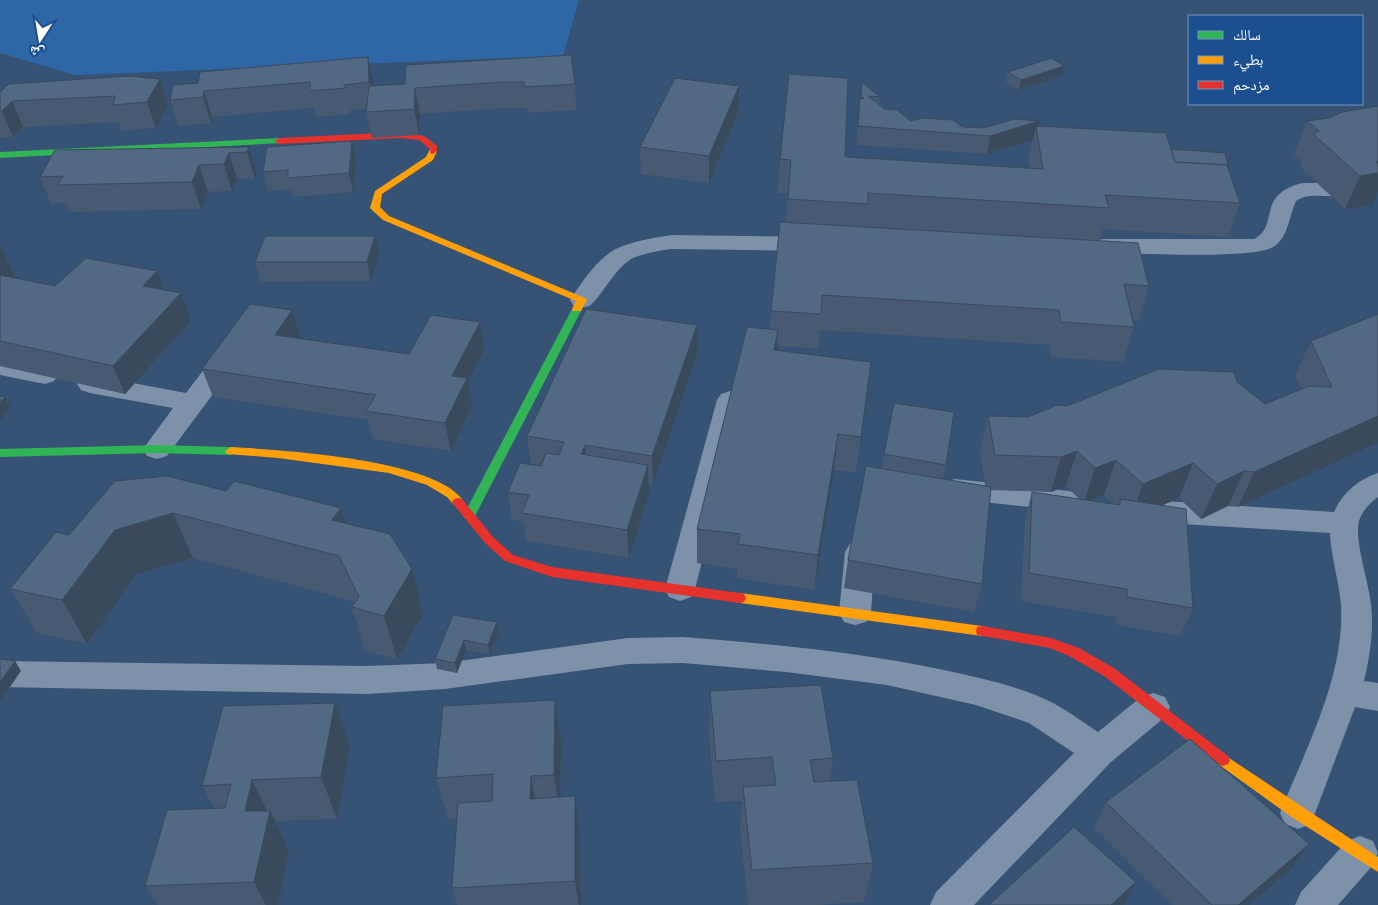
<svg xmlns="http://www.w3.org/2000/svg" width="1378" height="905" font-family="'Public Sans','Noto Naskh Arabic',sans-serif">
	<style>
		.green { fill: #2f66a5 }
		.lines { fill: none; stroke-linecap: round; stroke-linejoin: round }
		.street { fill: #7d92a8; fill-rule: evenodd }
		.fast { fill: #30b455; fill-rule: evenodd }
		.slow { fill: #ff9f0a; fill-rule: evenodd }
		.jam { fill: #e5322d; fill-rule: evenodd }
		.wall { fill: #475a72; fill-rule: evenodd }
		.shaded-wall { fill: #394a5c }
		.building { fill: #526984; stroke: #394a5c }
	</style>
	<rect width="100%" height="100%" fill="#365274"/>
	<path class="green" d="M0,0H579L563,56L75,75L0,53Z"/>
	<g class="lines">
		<path class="street" d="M1303,183H1336L1344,185L1347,190L1344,195C1328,199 1310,191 1296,201C1289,216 1289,235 1275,246C1255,260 1133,253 1103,253L1095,251L1092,246L1095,241L1103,239H1254C1280,226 1255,194 1303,183Z
			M671,235L815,237L823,239L826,244L823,249L815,251L671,249C658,251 645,253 633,258C615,267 599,301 589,306C583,308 579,307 573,305L570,300C582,282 598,257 618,248C634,241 653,238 671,235Z
			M230,345L239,347L243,353L239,359L167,456L157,459L147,456L143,449L173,408L90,393L81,390L77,384L81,378L90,375L186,393L221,347Z
			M0,359L54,369L58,375L54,381L45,384L0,375Z
			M730,391L739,394L743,400L695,589L691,597L680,601L669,597L665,589L717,400L721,394Z
			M1378,473V497C1370,503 1362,511 1359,521C1354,540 1369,583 1371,604C1374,630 1370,656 1364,681L1378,683V711L1355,707L1311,824L1298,829L1285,824L1280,813C1306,748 1345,676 1341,605C1339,581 1331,557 1330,533L1149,522L1139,519L1135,511L1139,503L1149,500L1334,512C1342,493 1359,479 1378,473Z
			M955,479L1069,491L1079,494L1083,501L1079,508L1069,511L955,499L945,496L941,489L945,482Z
			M860,541L870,544L875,552L871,613L866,622L855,625L844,622L839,613L845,552L850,544Z
			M683,637C771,644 857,652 944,670C980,678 1020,686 1053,703C1068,711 1083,722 1098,732L1141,697L1153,693L1165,697L1170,707L1165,717L1111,762L974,905H930L936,892L1074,753L1029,723L976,705L887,685L786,672L683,663L628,664L445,689L367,694L0,687V661L367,666L445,663L628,638Z
			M1360,836L1373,841L1378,853L1373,865L1338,905H1295L1301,892L1347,841Z"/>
		<path class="fast" d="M279,138L282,139V143L0,158V152Z
			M577,306L582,309L475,516L473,519H465L463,516L572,309Z
			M157,445L231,447L237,451L231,455L157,453L0,457V449Z"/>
		<path class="slow" d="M433,148L437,151L433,160L382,194L380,207L389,216L585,298L587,300L581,311H573L572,309L576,301L383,220L372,210L370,208L375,191L426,157L430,149Z
			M231,447C280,450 439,459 464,502L462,505H454L447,497L427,485L389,473L278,458L227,454L225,451Z
			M740,593L982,626L987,627L988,631L987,635L982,636L740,603L736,602L734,598L736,594Z
			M1223,754L1378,857V872L1293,818L1218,764L1216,760L1218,756Z"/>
		<path class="jam" d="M400,132L424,136L437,146V151L433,154L430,153V149L419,140L400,138L279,144L275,141L279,138Z
			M458,498L462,499L493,537L513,555L552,567L740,593L744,594L746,598L744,602L740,603L552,577L505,561L485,543L454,505L452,502L454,499Z
			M982,626L1051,638L1079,648L1114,668L1228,756L1230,760L1228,764L1223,766L1218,764L1104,676L1069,656L1050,648L977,635L976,631L977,627Z"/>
	</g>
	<path class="wall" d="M406,65L575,84L576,110L527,113V108H505L420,114L419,135L372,138L366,112L367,109L350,110V114L316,117L314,108L212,117L211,123L178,126L170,100L198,83L200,72L373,82V86L405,84Z
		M1064,66L1062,76L1019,90L1006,82L1008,72Z
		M160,79L168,105L156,128L122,131L119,122L23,127L13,137L0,138V92Z
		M862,82L880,97L879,105L885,109L911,121L962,127L984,128L1039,121L1038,126L1171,149L1229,169L1228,170L1240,203L1228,237L1103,229L1099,241L1149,286L1138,321L1133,320L1134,327L1123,362L1051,357L1050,345L820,330L818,349L777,346V350L871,362L856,472L834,470L814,590L737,578V569L697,563V529L770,329L771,311L786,222L788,193H778L780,159L845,157L1030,168L1028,159L1033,140L987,154L856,145Z
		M1377,107L1372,205L1345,209L1300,167L1302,161L1294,154L1307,121L1329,118Z
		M738,112L709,183L641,174L640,147Z
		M352,141L356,159L353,192L293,197L291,189L268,191L263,172Z
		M249,147L257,174L255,179H237L232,191L208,192L201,209L70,212L66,203L51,204L40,177Z
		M0,245L16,278L55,286L163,290L191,321L125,394L0,366Z
		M379,255L371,281L261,282L255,262Z
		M1378,314V443L1238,507L1228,506L1201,519L1179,498L1161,506L1193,608L1180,636L1117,625L1116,617L1021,601L1025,520L1032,492L1079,499L1066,486L1051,492L991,490L982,584L974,612L844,588L848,560L882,469L884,454L946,465L943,479L985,486L980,451L988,416L1028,417L1067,406L1237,382L1265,404L1301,389L1295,376L1311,341ZM1104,495L1114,505L1090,501Z
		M480,322L484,350L468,382L472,406L451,451L373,439L368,420L213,397L202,369L300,337L299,339L409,354Z
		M697,325V353L653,484H649V493L629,558L526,541L524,522L512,520L508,492L541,466L531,464L527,436Z
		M115,481L345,523L423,614L397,659L365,651L352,607L354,604L352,601L193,558L137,574L87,644L37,633L10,589L69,535Z
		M453,615L498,632L490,654L466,650L457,673L437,669L435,659Z
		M710,691L833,758L830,781L873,863L864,902L817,905H748L740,828L742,801L715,802L709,734Z
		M555,700L561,742L560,797L575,796L580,837L581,905H457L452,888L457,818L448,819L436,778Z
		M335,703L350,746L337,819L275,821L289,851L278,905H158L145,886L214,808L202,786Z
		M1106,802L1309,844L1291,869L1249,905H1172L1094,828Z"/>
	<path class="shaded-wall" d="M368,57L373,82L374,108L369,82Z
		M1064,66L1062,76L1019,90L1021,80Z
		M160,79L168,105L156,128L147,102Z
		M739,86L738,112L709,183V156Z
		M415,88L420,114L419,135L414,109Z
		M204,91L212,117L211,123L203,97Z
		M12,101L23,127L13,137L2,111Z
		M1039,121L1036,132V126L1033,140L987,154L990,136Z
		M352,141L356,159L353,192L349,173Z
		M249,147L257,174L255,179L247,152Z
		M229,153L237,179L232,191L224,164Z
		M1378,161V191L1372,205L1345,209L1360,176Z
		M199,165L208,192L201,209L192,182Z
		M375,236L379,255L371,281L367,262Z
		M0,245L16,279L0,294Z
		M157,271L167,299L143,286Z
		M181,293L191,321L125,394L113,366Z
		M292,310L300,337L283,363L275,335Z
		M480,322L484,350L468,382L472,406L451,451L445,423L452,376Z
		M697,325V353L653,484L652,456Z
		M778,330L776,365L774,350Z
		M5,397L10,407L0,421V403Z
		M1378,416V443L1238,507L1254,472Z
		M838,434L834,470L814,590L818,555Z
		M585,445L587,474L581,454Z
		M1077,451L1066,486L1051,492L1061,457Z
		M1116,460L1104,495L1084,503L1095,468Z
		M1193,463L1179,498L1130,519L1143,484Z
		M648,465L649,493L629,558L627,530Z
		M1244,471L1228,506L1201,519L1217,484Z
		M341,508L354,552L332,520Z
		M173,513L193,558L137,574L87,644L62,600L115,530Z
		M412,569L423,614L397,659L384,616Z
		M497,622L498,632L490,654L488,645Z
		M464,640L466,650L457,673L455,663Z
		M15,661L21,671L1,700L0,699V682Z
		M555,700L561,742L560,816L554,775Z
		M335,703L350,746L337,819L321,777Z
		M531,776L538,817L530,799Z
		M252,780L269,815L270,811L289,851L278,905H266L254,882L245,811Z
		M575,796L580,837L581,905H579L575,881Z
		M1309,844L1291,869L1249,905H1238Z
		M1136,882L1123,905H1111Z"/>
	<path class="building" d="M571,55L575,84L525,87L524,82H502L415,88L414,109L366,112L369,86L405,84L406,65Z
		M368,57L369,82L344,85L345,88L310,91V82L204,91L203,97L170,100L173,85L198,83L200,72Z
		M1052,58L1064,66L1021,80L1008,72Z
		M789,74L848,78L845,157L1043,169L1036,126L1166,133L1175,162L1227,165L1240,203L1105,195L1109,208L868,193V204L788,199L791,160L780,159Z
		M129,76L160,79L147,102L113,105L115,96L12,101L2,111H0V92L9,84Z
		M675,78L739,86L709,156L640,147Z
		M862,82L880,97L868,96L885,109L897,110L911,121L922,118L953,120L962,127L984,128L1014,119L1039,121L990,136L858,126L860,99L864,98L861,95Z
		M1378,106V161L1376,162L1378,164V173L1360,176L1313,134L1319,131L1307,121L1329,118L1342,112Z
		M352,141L349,173L288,178V170L263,172L267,147Z
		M249,147L247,152L229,153L224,164L199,165L192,182L58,185L63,176L40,177L55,150Z
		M1171,149L1225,153L1229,169L1227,165L1175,162Z
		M780,222L1138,243L1149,286L1124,284L1134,327L1061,322L1059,310L822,295L821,314L771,311Z
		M265,236H375L367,262H255Z
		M86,258L157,271L143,286L181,293L113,366L0,341V275L55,286Z
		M250,304L292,310L275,335L409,354L431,315L480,322L452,376L467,378L445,423L366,411L376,395L202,369Z
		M586,309L697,325L652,456L585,445L581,454L648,465L627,530L522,513L529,495L508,492L520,463L541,466L546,453L559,455L564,442L527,436Z
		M1378,314V416L1254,472L1244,471L1217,484L1193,463L1143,484L1116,460L1095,468L1077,451L1061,457L995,455L988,416L1028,417L1057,405L1067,406L1159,369L1234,372L1237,382L1265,404L1309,386L1332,387L1311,341Z
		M747,327L778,330L774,350L871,362L861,437L838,434L818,555L738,544L740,534L697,529Z
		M0,396L5,397L0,403Z
		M894,403L954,412L946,465L884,454Z
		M866,466L991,487L982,584L848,560Z
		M167,476L226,491L234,481L341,508L332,520L390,534L412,569L384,616L352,607L359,597L339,556L173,513L115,530L62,600L10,589L56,532L69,535L115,481Z
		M1032,492L1120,505V499L1186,509L1193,608L1127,597V589L1029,573Z
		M453,615L497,622L488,645L464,640L455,663L435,659Z
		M0,659L15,661L0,682Z
		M821,685L833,758L810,760L814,782L857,780L873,863L752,870L743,787L776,785L772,757L716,761L710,691Z
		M555,700L554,775L531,776L530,799L575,796V881L452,888L458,803L492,801L493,774L436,778L443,706Z
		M335,703L321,777L252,780L245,811H270L254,882L145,886L167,810L225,808L231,784L202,786L223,706Z
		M1190,739L1309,844L1238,905H1212L1106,802Z
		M1074,827L1136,882L1111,905H989Z"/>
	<rect x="1188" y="15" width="175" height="90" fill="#1b4f8f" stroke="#7695bc"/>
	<rect x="1198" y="31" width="25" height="8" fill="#30b455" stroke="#7695bc"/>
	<text x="1233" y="40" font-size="15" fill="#ffffff">سالك</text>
	<rect x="1198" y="56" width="25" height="8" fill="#ff9f0a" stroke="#7695bc"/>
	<text x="1233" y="65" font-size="15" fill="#ffffff">بطيء</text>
	<rect x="1198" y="81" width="25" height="8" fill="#e5322d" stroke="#7695bc"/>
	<text x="1233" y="90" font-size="15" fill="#ffffff">مزدحم</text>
	<g transform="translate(40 40) rotate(192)" stroke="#1b4f8f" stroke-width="4" paint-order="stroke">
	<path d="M0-4L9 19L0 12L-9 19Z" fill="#ffffff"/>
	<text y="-8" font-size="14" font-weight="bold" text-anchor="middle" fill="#ffffff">ش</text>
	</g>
</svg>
